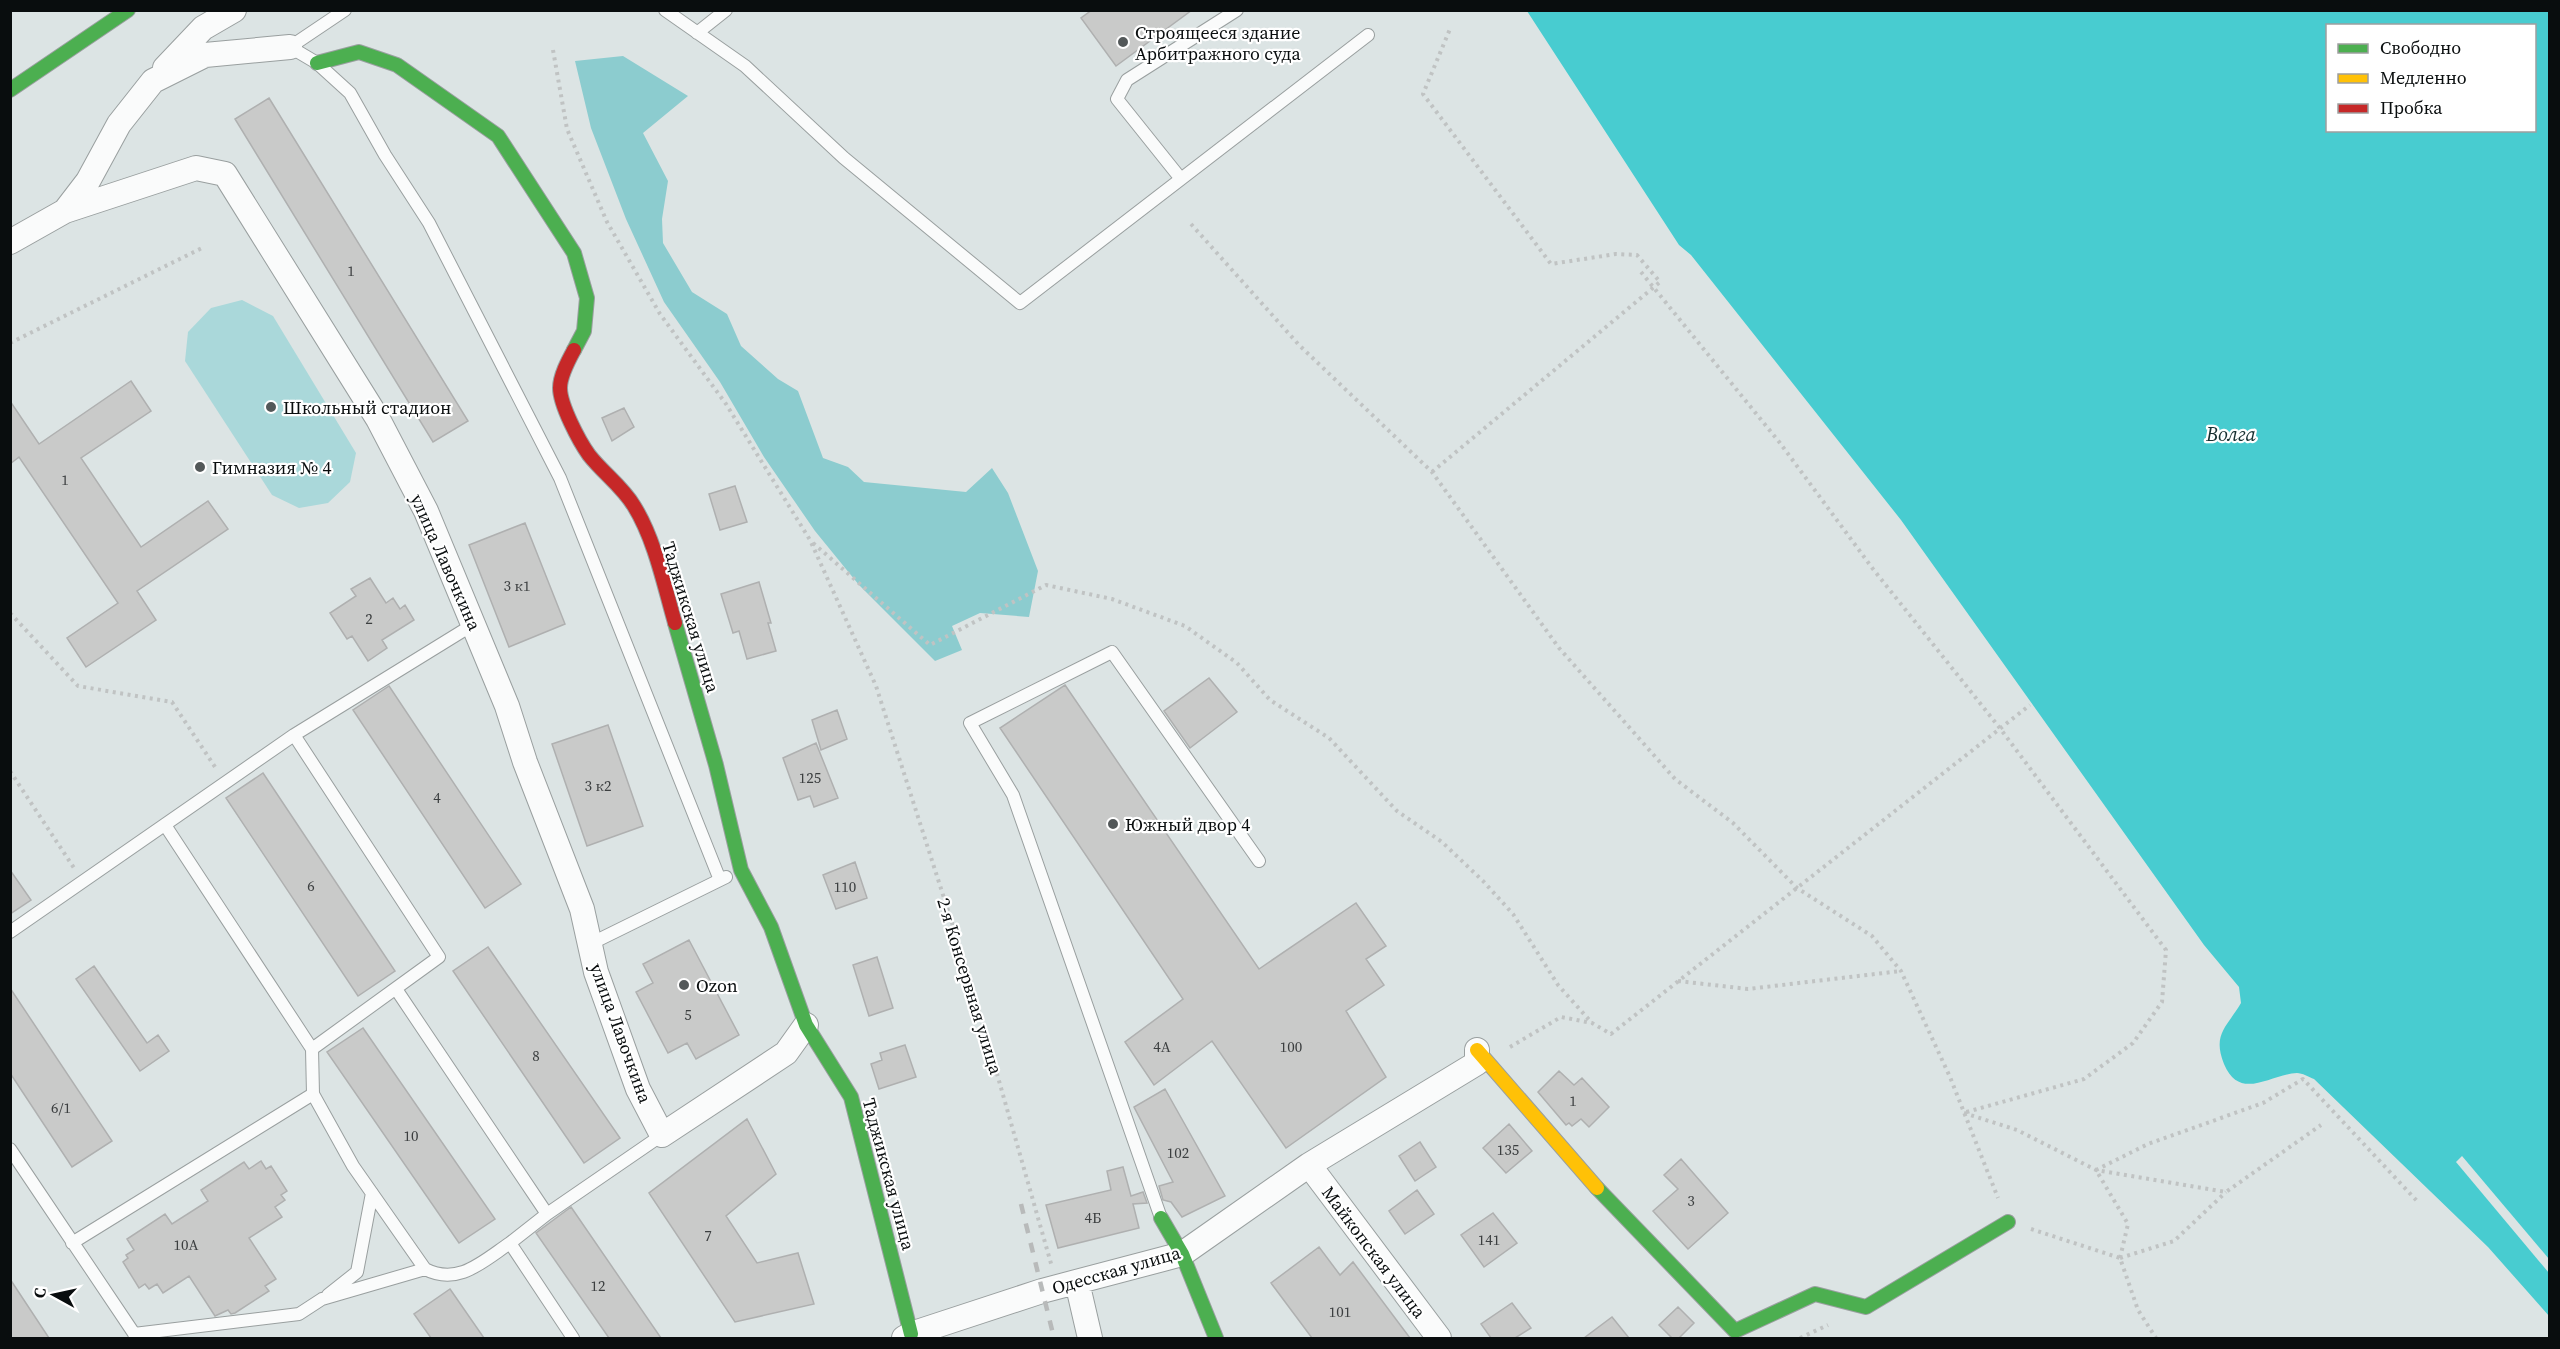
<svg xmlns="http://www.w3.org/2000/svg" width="2560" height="1349" font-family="'Source Serif 4',serif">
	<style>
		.green { fill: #aad8da }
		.forest { fill: #8ccccf }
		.water { fill: #48ccd0; fill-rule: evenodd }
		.pier { fill: #dce4e4 }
		.building { fill: #c9cac9; stroke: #afb0b0; stroke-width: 1.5 }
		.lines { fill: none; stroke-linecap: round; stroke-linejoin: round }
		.lane-casing { stroke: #999f9f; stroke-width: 14 }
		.street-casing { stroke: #999f9f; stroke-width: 26 }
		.fast-casing { stroke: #999f9f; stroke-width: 16 }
		.slow-casing { stroke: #999f9f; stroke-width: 16 }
		.jam-casing { stroke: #999f9f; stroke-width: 16 }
		.path { stroke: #c0c3c3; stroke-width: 4; stroke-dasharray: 3 4.5; stroke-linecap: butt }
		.lane { stroke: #fafbfb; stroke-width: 12 }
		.street { stroke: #fafbfb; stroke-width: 24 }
		.fast { stroke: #4caf50; stroke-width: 14 }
		.slow { stroke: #ffc107; stroke-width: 14 }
		.jam { stroke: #c62828; stroke-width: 14 }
		.rail { stroke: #b8baba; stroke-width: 4.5; stroke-dasharray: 10 10; stroke-linecap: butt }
		.poi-dot { fill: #535859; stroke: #fff; stroke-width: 2 }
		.labels { text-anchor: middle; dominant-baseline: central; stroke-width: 4.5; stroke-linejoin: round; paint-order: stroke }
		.number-label { font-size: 15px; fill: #3c3f40 }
		.poi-label { font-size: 18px; fill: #090d0e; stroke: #fff; text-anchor: start }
		.street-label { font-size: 18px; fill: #090d0e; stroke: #fff }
		.water-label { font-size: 20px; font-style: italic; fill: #173031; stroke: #fff }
	</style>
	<rect width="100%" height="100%" fill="#dce4e4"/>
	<path class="green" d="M242,300L273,316L356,453L350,482L328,503L299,508L272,495L185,361L188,332L211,308Z"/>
	<path class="forest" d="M623,56L688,96L643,133L668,181L662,219L663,243L692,292L727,314L741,346L778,379L798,391L823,458L848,467L864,482L966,492L992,468L1008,493L1038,571L1029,617L980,613L952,626L962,650L935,661L859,585L815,531L764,457L720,382L664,302L626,219L591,128L575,61Z"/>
	<path class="water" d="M1527,11H2549V1316L2488,1247L2314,1079C2309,1077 2302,1073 2297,1073C2270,1074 2240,1102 2224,1064C2212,1034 2227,1027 2241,1003L2239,987L2204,945L1901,520L1691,255L1679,245ZM2328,26H2534V130H2328Z"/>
	<path class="pier" d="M2462,1156L2549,1259V1273L2456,1162Z"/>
	<path class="building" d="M1092,10H1192L1116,66L1081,18Z
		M269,98L468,421L433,442L235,119Z
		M131,381L151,411L81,458L141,547L208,501L228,529L137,591L156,620L86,667L67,638L118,603L19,457L10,464V401L39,444Z
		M624,408L634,427L612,441L602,418Z
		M735,486L747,522L720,530L709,494Z
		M525,523L565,624L509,647L469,545Z
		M370,578L386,603L393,598L400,609L405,605L414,620L382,640L387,648L368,661L352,636L347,639L330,613L356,596L351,589Z
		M759,582L771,623H768L776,651L747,659L739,631L733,633L721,594Z
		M1209,678L1237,712L1190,748L1164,711Z
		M1065,685L1259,969L1356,903L1386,946L1366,959L1384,985L1346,1011L1386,1077L1286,1148L1212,1041L1154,1085L1125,1042L1183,999L1000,728Z
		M389,686L521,884L485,908L353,710Z
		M837,710L847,739L821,750L812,720Z
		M608,725L643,826L587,846L552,744Z
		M816,743L838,798L814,807L810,796L798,800L783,758Z
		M263,773L395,971L358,996L226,798Z
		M855,862L867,898L836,909L823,875Z
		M10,870L31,900L10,914Z
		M689,940L739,1035L696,1059L687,1043L668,1053L636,992L653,983L643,964Z
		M488,947L620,1138L584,1163L453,971Z
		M877,957L893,1008L869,1016L853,965Z
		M94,966L147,1043L158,1035L169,1051L140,1071L76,979Z
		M10,988L112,1141L72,1167L10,1073Z
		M363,1028L495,1219L459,1243L327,1052Z
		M905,1045L916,1077L879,1089L871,1064L882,1060L880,1053Z
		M1559,1071L1574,1085L1582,1078L1609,1107L1589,1127L1581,1119L1572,1126L1569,1123L1566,1125L1538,1092Z
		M1165,1089L1225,1196L1182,1217L1171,1202L1163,1200L1159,1186L1173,1182L1134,1107Z
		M747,1119L776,1174L726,1216L757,1263L798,1253L814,1304L735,1322L649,1193Z
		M1509,1124L1532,1151L1506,1173L1483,1148Z
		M1420,1142L1436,1167L1415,1181L1399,1156Z
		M1681,1159L1728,1213L1688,1249L1653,1211L1678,1189L1664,1175Z
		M261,1161L266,1169L271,1166L287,1191L281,1195L285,1200L275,1207L282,1217L249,1238L276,1279L265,1286L269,1291L235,1313L231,1314L228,1310L215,1316L189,1276L163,1293L157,1284L149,1289L145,1284L139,1288L123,1262L128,1258L126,1255L134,1250L127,1239L165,1214L172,1224L208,1201L201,1190L244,1162L249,1169Z
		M1123,1167L1131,1196L1143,1192L1147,1203L1133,1204L1139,1228L1058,1248L1046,1205L1111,1190L1107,1171Z
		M1417,1190L1434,1214L1405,1234L1389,1211Z
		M571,1207L661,1338H609L536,1233Z
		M1493,1213L1517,1243L1484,1267L1461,1235Z
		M1319,1247L1340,1275L1353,1262L1410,1338H1312L1271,1283Z
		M10,1279L49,1338H10Z
		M450,1289L484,1338H431L414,1314Z
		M1512,1303L1531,1328L1515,1338H1491L1481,1324Z
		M1678,1307L1694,1323L1679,1338H1672L1659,1325Z
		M1612,1317L1629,1338H1584Z"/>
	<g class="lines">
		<defs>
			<path id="lane" d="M345,10L290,47L317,63L350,93L385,155L429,223L560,478L720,880
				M665,10L745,66L844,158L1020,303L1368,35
				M697,33L726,10
				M1181,179L1117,99L1127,80L1237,10
				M165,825L312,1049
				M10,932L294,735L474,624
				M590,944L726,877
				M396,989L547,1214L662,1135
				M10,1149L137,1338
				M547,1214L510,1243L573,1338
				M1161,1218L1013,795L970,723L1112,652L1259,861
				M72,1243L313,1094L312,1049L439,957L294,735
				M425,1269C458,1286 482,1262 510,1243
				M328,1295L357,1272L372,1193
				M134,1334L299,1314L322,1299L425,1269L353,1166L313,1094"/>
			<path id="street" d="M165,68L203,28L234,10
				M65,211L196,168L225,174L378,419L426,511L507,706L525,762L582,909L596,972L638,1089L662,1135L786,1053L806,1025
				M10,242L65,211L88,181L119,124L153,81L205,55L290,47
				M1309,1165L1439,1338
				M1077,1282L1090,1338
				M904,1338L911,1334L1042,1291L1182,1254L1309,1165L1477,1063V1050"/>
			<path id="fast" d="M317,63L359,52L397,65L498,136L574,253L587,298L584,331L574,350
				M10,90L128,10
				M675,623L716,765L741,870L771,927L806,1025L851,1097L911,1334
				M1597,1188L1735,1331L1815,1294L1866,1307L2008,1222
				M1161,1218L1182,1254L1216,1338"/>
			<path id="slow" d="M1477,1050L1597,1188"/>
			<path id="jam" d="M574,350C568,361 560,376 560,388C560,405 579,441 589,455C603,473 622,486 634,506C655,540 664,585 675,623"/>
		</defs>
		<use href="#lane" class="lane-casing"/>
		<use href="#street" class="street-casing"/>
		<use href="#fast" class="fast-casing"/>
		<use href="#slow" class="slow-casing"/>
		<use href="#jam" class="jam-casing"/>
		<path class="path" d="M553,50L567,129L607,222L660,314L726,404L810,540L876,686L970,979L1052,1267
			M1191,224L1299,345L1432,472L1559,648L1675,779L1733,823L1797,888L1872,936L1901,971L1950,1077L1998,1198
			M1641,272L1780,443L1873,569L1999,727L2166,950L2162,1002L2133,1043L2084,1079L1963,1113
			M10,343L204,247
			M1432,472L1660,282L1637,255L1616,254L1551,264L1423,94L1450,29
			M813,543L930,645L1046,585L1112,599L1185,626L1237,663L1270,700L1329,738L1397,811L1442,842L1483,881L1513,914L1558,985L1592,1023
			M10,613L78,686L172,702L217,770
			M10,771L74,868
			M1678,981L1748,989L1901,971
			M1510,1047L1561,1017L1592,1023L1611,1034L2030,705
			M1964,1113L2017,1130L2096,1170L2226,1192L2321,1125
			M2031,1229L2120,1258L2138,1310L2156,1338
			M2120,1258L2128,1224L2096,1170L2148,1144L2263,1103L2303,1079L2417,1201
			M2120,1258L2174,1241L2226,1192
			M1800,1338L1828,1325"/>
		<use href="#lane" class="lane"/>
		<use href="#street" class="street"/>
		<use href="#fast" class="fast"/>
		<use href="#slow" class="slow"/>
		<use href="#jam" class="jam"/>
		<path class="rail" d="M1021,1204L1054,1338"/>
	</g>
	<g class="poi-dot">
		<circle cx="1123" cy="42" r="6"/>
		<circle cx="271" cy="407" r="6"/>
		<circle cx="200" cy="467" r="6"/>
		<circle cx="1113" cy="824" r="6"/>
		<circle cx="684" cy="985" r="6"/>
	</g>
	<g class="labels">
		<g class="number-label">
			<text x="351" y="270">1</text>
			<text x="65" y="479">1</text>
			<text x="517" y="585">3 к1</text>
			<text x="369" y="618">2</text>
			<text x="810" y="777">125</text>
			<text x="598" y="785">3 к2</text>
			<text x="437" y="797">4</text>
			<text x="311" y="885">6</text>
			<text x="845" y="886">110</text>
			<text x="688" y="1014">5</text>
			<text x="1162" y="1046">4А</text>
			<text x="1291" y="1046">100</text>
			<text x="536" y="1055">8</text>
			<text x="1573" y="1100">1</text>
			<text x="61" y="1107">6/1</text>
			<text x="411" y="1135">10</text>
			<text x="1508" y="1149">135</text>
			<text x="1178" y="1152">102</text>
			<text x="1691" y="1200">3</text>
			<text x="1093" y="1217">4Б</text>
			<text x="708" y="1235">7</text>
			<text x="1489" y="1239">141</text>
			<text x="186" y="1244">10А</text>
			<text x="598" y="1285">12</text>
			<text x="1340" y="1311">101</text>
		</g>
		<g class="poi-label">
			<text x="1135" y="32">Строящееся здание<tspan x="1135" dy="21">Арбитражного суда</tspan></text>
			<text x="283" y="407">Школьный стадион</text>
			<text x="212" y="467">Гимназия № 4</text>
			<text x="1125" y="824">Южный двор 4</text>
			<text x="696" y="985">Ozon</text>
		</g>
		<g class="street-label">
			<text transform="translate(446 562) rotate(66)">улица Лавочкина</text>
			<text transform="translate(691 617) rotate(73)">Таджикская улица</text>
			<text transform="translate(970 986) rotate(73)">2-я Консервная улица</text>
			<text transform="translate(621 1033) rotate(70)">улица Лавочкина</text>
			<text transform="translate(889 1174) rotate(75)">Таджикская улица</text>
			<text transform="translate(1374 1252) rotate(53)">Майкопская улица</text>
			<text transform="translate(1116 1270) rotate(-16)">Одесская улица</text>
		</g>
		<g class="water-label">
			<text x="2231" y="434">Волга</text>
		</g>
	</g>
	<rect width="2560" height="1349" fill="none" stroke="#090d0e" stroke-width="24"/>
	<rect x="2326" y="24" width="210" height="108" fill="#ffffff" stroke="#9d9e9f" stroke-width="1.5"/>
	<rect x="2338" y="44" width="30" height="9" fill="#4caf50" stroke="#9d9e9f" stroke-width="1.5"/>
	<text x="2380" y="54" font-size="18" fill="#090d0e">Свободно</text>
	<rect x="2338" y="74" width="30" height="9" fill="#ffc107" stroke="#9d9e9f" stroke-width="1.5"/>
	<text x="2380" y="84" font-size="18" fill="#090d0e">Медленно</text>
	<rect x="2338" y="104" width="30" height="9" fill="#c62828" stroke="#9d9e9f" stroke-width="1.5"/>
	<text x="2380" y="114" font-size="18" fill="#090d0e">Пробка</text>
	<g transform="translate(54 1295) rotate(278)" stroke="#ffffff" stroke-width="4.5" paint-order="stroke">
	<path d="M0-4.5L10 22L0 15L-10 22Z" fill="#090d0e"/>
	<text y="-9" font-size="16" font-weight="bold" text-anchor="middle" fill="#090d0e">С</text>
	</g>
</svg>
